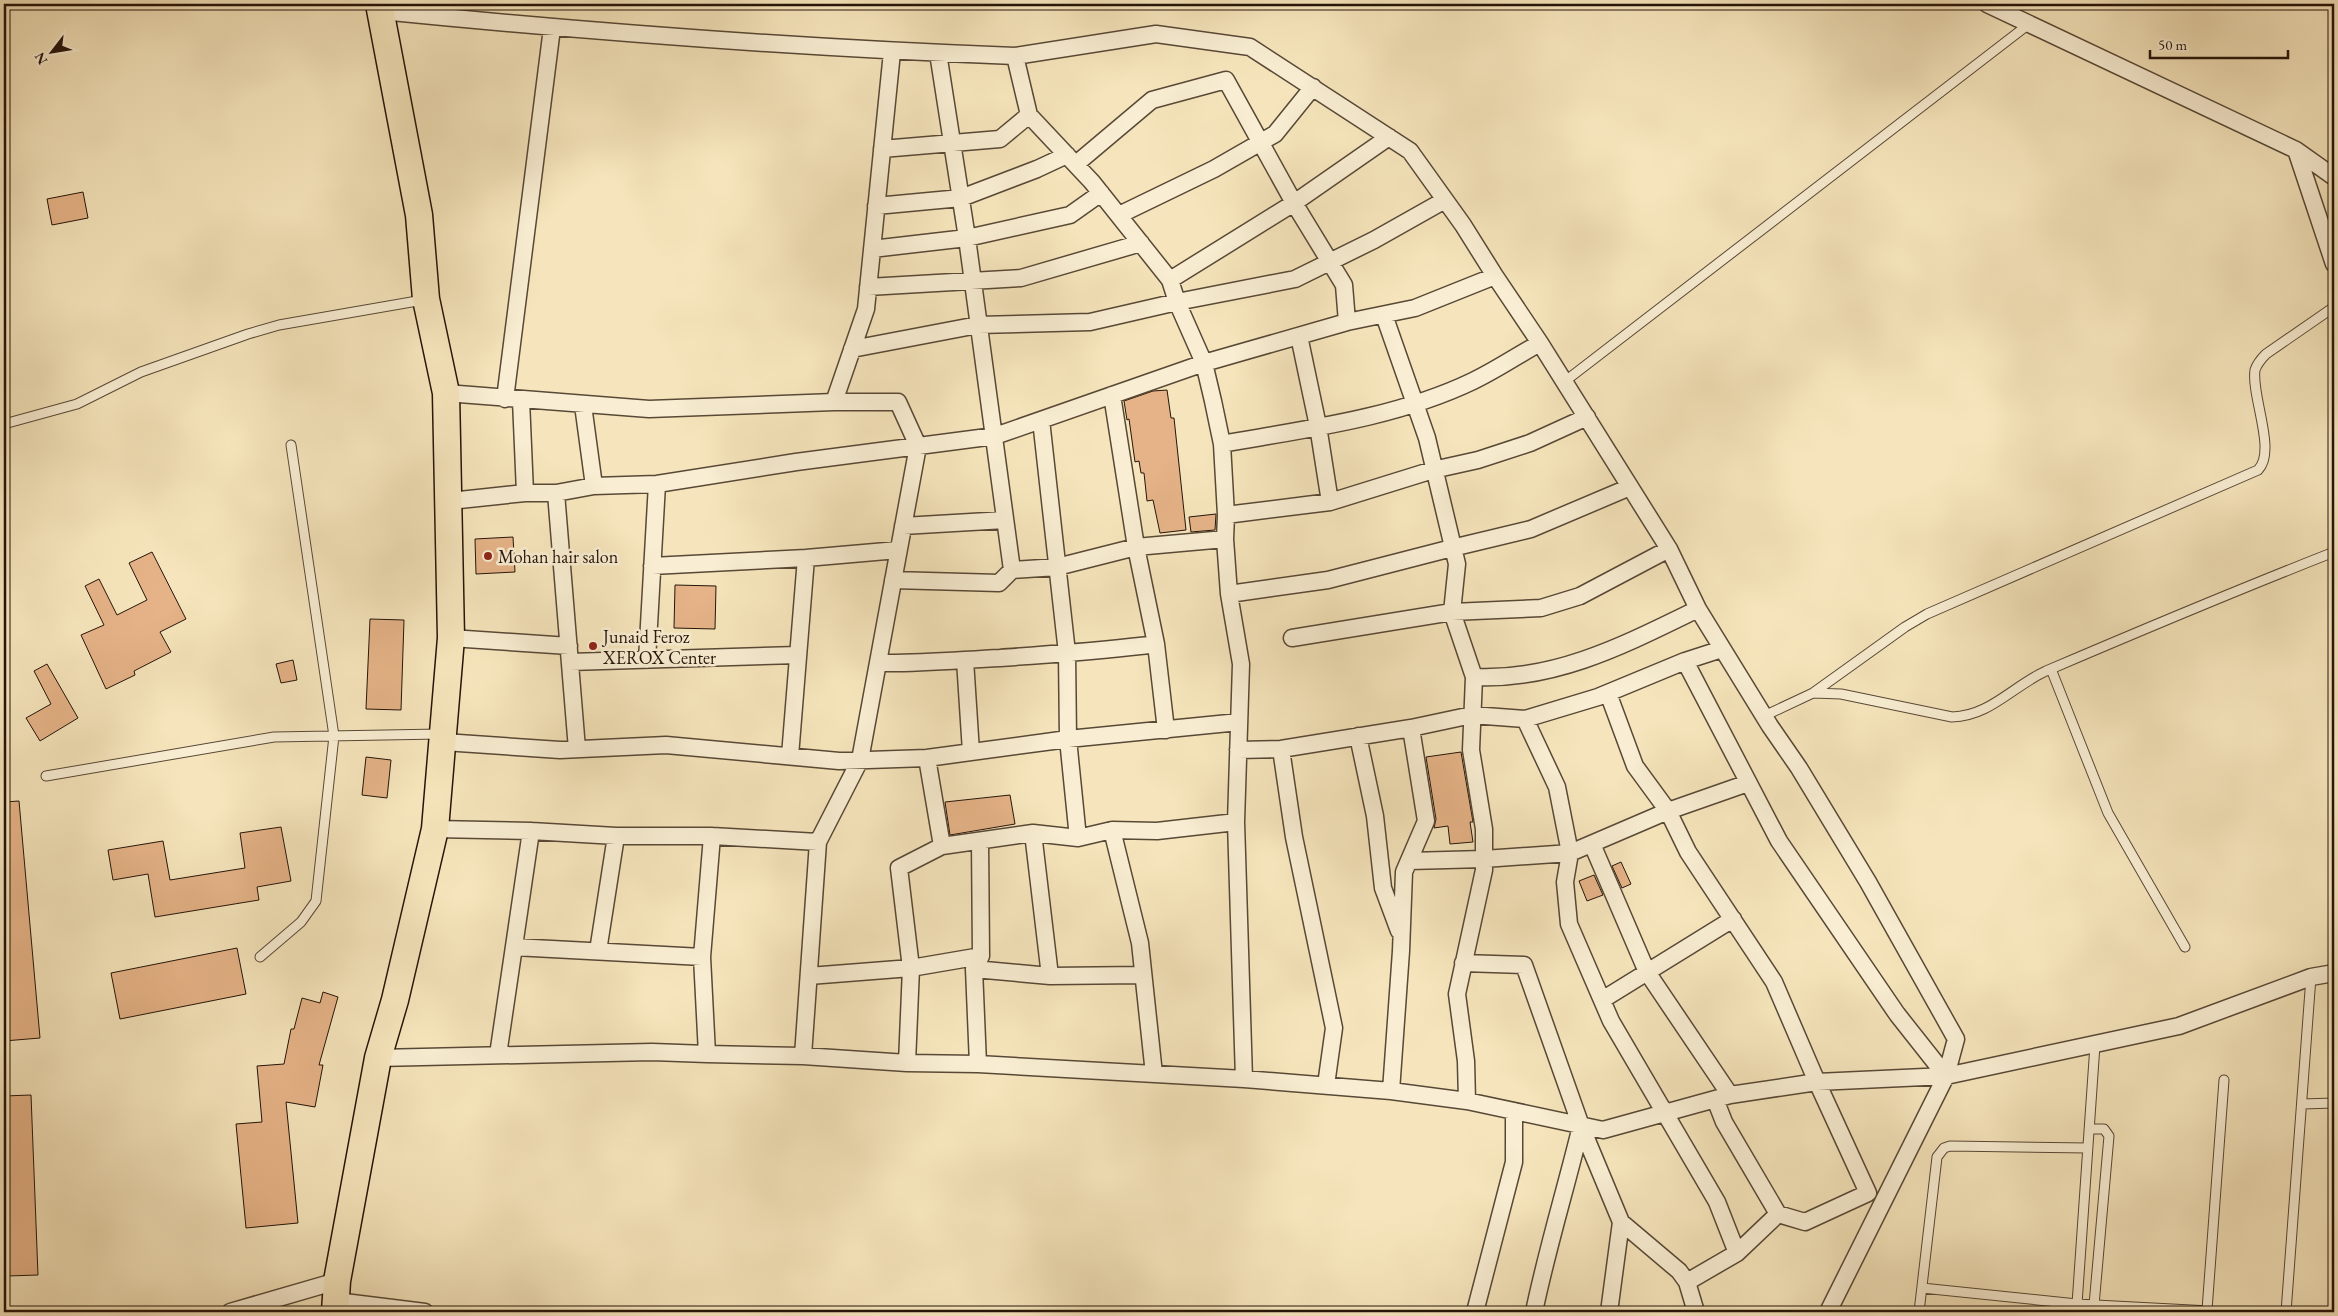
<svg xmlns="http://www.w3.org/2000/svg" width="2338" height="1316" font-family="'EB Garamond',serif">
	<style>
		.building { fill: #e5b387; stroke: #241409 }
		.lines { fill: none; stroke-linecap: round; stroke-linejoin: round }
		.service-casing { stroke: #584836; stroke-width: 11 }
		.minor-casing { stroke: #584836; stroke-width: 19 }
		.primary-casing { stroke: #241409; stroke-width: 29 }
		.service { stroke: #f9eed3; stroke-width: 9 }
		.minor { stroke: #f9eed3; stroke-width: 16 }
		.primary { stroke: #f6e5bc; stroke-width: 26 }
		.poi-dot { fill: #8f2418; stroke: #f9eed3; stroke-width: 2 }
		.labels { text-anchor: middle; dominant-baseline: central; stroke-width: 5; stroke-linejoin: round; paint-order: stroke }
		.poi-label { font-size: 18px; fill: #241409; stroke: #f9eed3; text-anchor: start }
	</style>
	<rect width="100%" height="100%" fill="#f6e5bc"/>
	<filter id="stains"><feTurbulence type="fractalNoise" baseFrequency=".004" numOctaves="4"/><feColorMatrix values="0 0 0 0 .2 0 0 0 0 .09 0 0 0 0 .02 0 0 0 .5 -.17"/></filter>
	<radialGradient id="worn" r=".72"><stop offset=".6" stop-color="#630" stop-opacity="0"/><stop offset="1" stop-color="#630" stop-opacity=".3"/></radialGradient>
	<path class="building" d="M83,192L88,218L52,225L47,199Z
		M1167,390L1171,418H1174L1186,530L1160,533L1153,500L1147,501L1144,473H1141L1139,461L1135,462L1129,419L1127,420L1124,401L1153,391Z
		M1216,514L1215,530L1191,532L1189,517Z
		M513,537L515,572L476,574L475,539Z
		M152,552L186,619L160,632L171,652L134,671L135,675L106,689L81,635L104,625L85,586L99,579L117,615L147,600L129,563Z
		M675,585L716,586L715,629L674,628Z
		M370,619L404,620L401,710L366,709Z
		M293,660L297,680L281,683L276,664Z
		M47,664L78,718L40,741L26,718L51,704L34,671Z
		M1461,752L1473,822H1470L1473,842L1450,844L1448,826L1434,828L1436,819L1426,757Z
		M366,757L391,760L387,798L362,795Z
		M1010,795L1015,824L950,835L945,802Z
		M19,801L40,1038L4,1041V802Z
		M281,827L291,881L257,887L259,900L155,917L148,874L113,880L108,850L163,841L170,880L245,868L240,833Z
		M1621,862L1631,884L1622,888L1612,866Z
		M1594,875L1603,895L1587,901L1579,881Z
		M237,948L246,994L120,1019L111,973Z
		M323,992L338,997L319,1065H323L315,1107L286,1102L298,1223L246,1228L236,1124L262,1122L257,1066L284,1064L291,1029H294L302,998L320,1003Z
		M31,1095L38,1275L7,1276L4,1184V1096Z"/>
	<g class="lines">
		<defs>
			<path id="service" d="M1564,382L2029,24
				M4,424L77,404L141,372L248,334L279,325L423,300
				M2051,669L2108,813L2185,947
				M1813,693L1905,627L1927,614L2258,470C2277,451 2251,396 2255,370C2257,364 2261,359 2266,354L2334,307
				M1764,716L1813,693L1841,694L1952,717C1990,716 2013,686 2046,671C2142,630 2237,590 2334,552
				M46,776L274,737L440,734
				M260,957L301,922L316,901L334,736L291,445
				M2302,1104L2334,1103
				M2089,1129H2104L2109,1136L2094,1305
				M1922,1288L2077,1304L2229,1312
				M2077,1304L2095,1045
				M2207,1310L2224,1080
				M1919,1312L1937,1157L1944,1148L1950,1146L2088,1148
				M2286,1312L2311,977"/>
			<path id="minor" d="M1987,4L2296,150L2334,264
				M381,11C592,32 803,48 1015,56L1029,115L1092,182L1170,280L1177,302L1204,363L1213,401L1222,444L1226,515L1225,539L1229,594L1241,664L1236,822L1244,1079
				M938,53L967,238L1012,570L1057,567L1136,547L1225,539
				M1015,56L1156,34L1250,47L1410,151L1463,225L1495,276L1415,308L1347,322
				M882,149L1000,139L1029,115
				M2296,150L2334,177
				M876,206L961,198L1037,169L1067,155
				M1119,215L1214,169L1275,134L1313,87
				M872,249L967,238L1070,215L1101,193
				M1495,276L1540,343L1669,549L1698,609L1770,726L1799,768L1868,882L1956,1039L1946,1076L2179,1026L2311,977L2334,973
				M1170,280L1294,203L1389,137
				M868,287L1021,278L1141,243
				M1384,315L1427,438L1457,564L1452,612L1474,677L1471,750L1484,829V870L1457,994L1466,1061L1467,1101
				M1299,336L1318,426L1330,502
				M852,349L978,325L1090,322L1177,302L1295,279L1374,240L1445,200
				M446,393L649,409L834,402H898L918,446L860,760L818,842L803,1056
				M1112,395L1136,547L1156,644L1166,730
				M505,399L552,28
				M521,400L525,493
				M834,402L866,309L892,52
				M583,405L594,486
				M1041,420L1067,653L1068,739L1078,838
				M1222,444C1306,429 1396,418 1473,381C1496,370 1518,355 1540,343
				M556,493L577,749
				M450,501L525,493H556L594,486L657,484L796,462L995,436L1204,363L1347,322L1344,285L1294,203L1226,80L1152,100L1076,164
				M1226,515L1330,502L1433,470L1478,460L1530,443L1587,417
				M903,526L1005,520
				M806,558L898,550
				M652,566L806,558L790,756
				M893,580L999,583L1012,570
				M1229,594L1328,580L1452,548L1531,529L1630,487
				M451,638L569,646
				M1292,638L1452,612L1541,608L1580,596L1669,549
				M647,660L657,484
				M965,660L971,752
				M570,662L798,655
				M878,663C918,664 959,660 1000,658C1052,654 1104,651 1156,644
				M1474,677C1556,681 1626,644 1698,609
				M1608,693L1635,766L1668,811L1688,852L1774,982L1817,1082L1868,1193L1805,1222L1778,1214L1737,1253L1687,1282
				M1525,719L1557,787L1570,853L1565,882L1569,924L1611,1021L1717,1202L1737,1253
				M1358,736L1375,816L1383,888L1399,931
				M444,742L560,750L666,745L839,761L927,758L1068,739L1239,722
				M1281,749L1294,837L1334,1028L1326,1085
				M1238,750L1281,749L1411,728L1472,715L1525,719L1598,697L1685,661L1722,649
				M927,758L942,846
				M435,829L531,831L616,836H712L818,842
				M1112,830L1157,831L1236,822
				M1033,833L1050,976
				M1592,844L1647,972L1730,1095
				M1409,861L1484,859L1570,853L1668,811L1748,783
				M514,947L702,957
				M598,951L616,836
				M1463,963L1524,965L1581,1126L1621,1222L1609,1312
				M974,969L1050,976L1143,975
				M809,976L911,968L981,956
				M1602,1000L1733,919
				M707,1054L702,957L712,836
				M498,1055L531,831
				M378,1058L652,1052L707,1054L803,1056L907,1063L978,1064L1244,1079L1391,1091L1467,1101L1603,1130L1730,1095L1817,1082L1946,1076L1897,1014L1779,841L1685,661
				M907,1063L911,968L899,868L942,846L1033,833L1078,838L1112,830L1140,943L1154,1074
				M978,1064L974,969L981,956L980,841
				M1391,1091L1401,951L1404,872L1426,821L1411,728
				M1715,1099L1724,1122L1778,1214
				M1621,1222L1679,1271L1687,1282L1696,1312
				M336,1301L425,1312
				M230,1312L337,1281
				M1475,1312L1514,1162V1111
				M1534,1312C1547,1249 1566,1188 1581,1126
				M1828,1312L1946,1076"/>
			<path id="primary" d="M335,1312L337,1281L378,1058L395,1000L435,829L451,638L446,393L426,299L419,215L379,4"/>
		</defs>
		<use href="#service" class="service-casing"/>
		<use href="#minor" class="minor-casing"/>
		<use href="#primary" class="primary-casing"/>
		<use href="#service" class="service"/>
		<use href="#minor" class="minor"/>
		<use href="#primary" class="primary"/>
	</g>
	<g class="poi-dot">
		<circle cx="488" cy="556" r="5"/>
		<circle cx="593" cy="646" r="5"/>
	</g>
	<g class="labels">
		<g class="poi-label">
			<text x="498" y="556">Mohan hair salon</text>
			<text x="603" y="636">Junaid Feroz<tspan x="603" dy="21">XEROX Center</tspan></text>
		</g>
	</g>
	<rect width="2338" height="1316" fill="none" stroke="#f6e5bc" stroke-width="20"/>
	<rect x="5" y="5" width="2328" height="1306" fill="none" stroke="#241409" stroke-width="2.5"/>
	<rect x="10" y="10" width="2318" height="1296" fill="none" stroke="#241409"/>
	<g transform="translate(52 52) rotate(239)" stroke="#f9eed3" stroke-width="4" paint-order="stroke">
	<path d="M0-4L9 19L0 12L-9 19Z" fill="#241409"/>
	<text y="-8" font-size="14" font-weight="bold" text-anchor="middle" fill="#241409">N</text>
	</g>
	<path d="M2150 50v8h138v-8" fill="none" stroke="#241409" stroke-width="2.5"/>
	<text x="2158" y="50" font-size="15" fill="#241409" stroke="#f9eed3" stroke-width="4" paint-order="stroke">50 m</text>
	<rect width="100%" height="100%" filter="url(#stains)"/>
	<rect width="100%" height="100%" fill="url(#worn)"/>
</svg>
